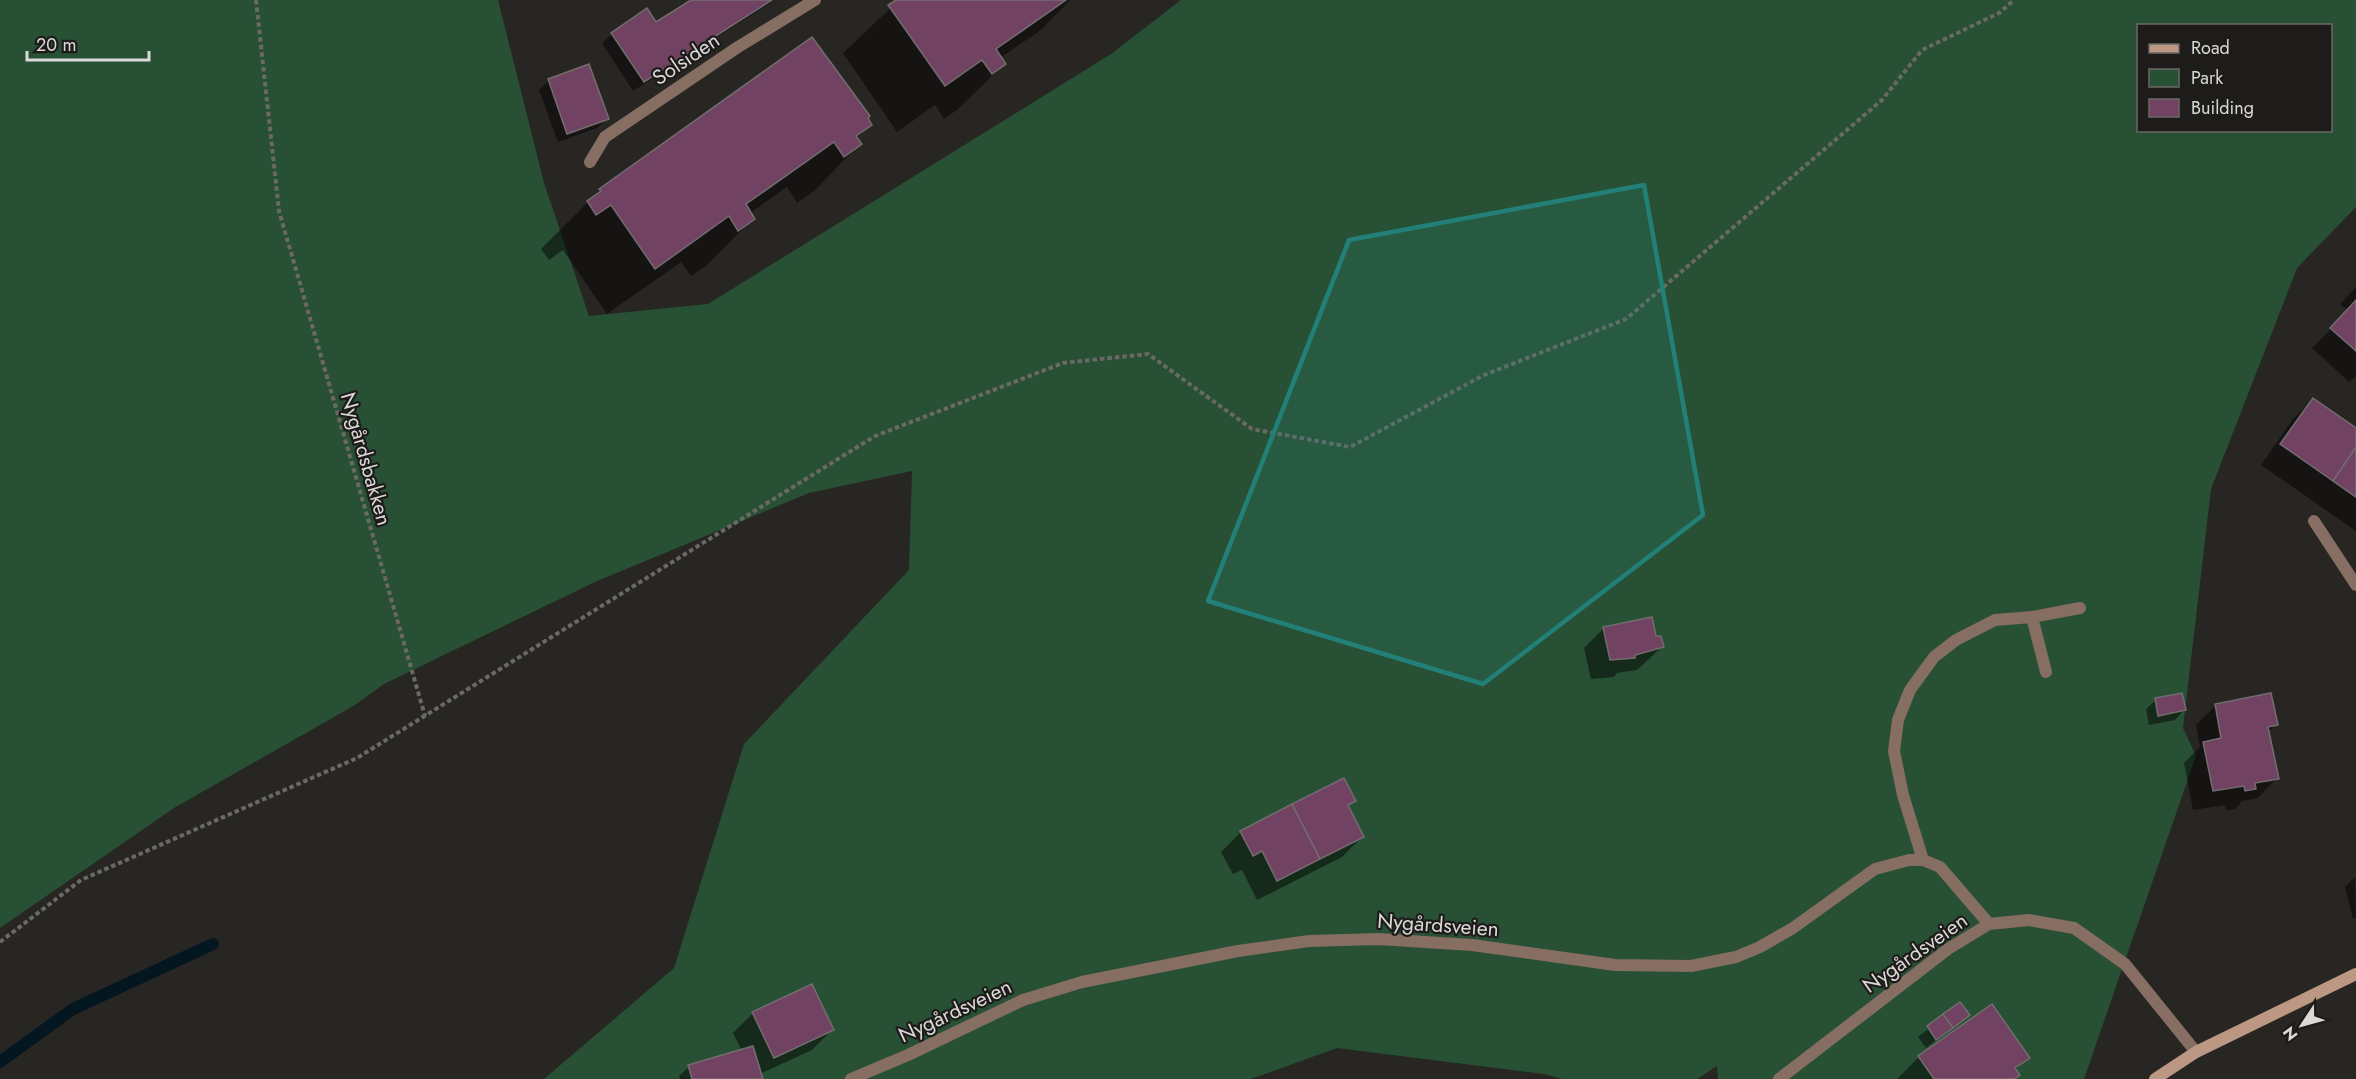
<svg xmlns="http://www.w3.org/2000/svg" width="2356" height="1079" font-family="Jost,sans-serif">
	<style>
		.green { fill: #285034; fill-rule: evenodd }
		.shadow { fill: #0007 }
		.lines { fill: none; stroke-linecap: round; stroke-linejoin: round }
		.stream { stroke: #04161f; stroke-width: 12 }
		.building { fill: #714261; stroke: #726e70; stroke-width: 1.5 }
		.path { stroke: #6a6966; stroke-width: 4; stroke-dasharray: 4.5 3; stroke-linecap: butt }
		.lane { stroke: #866e62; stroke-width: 12 }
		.street { stroke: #866e62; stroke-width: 12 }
		.secondary { stroke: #bc9784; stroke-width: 12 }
		.marked { fill: #238078; fill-opacity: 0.2; stroke: #238078; stroke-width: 4.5; stroke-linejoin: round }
		.labels { text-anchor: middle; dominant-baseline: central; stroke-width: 4.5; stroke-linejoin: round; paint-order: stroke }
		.street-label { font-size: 21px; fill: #dad9d7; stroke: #1e1c1a }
	</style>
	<rect width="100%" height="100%" fill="#282623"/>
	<path class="green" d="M0,0H498L544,183L589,316L708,304L1111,54L1181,0H2356V207L2297,268L2211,489L2183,728L2196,756L2084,1079H1718L1717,1066L1697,1079H1562L1544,1074L1337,1048L1251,1079H544L674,968L744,744L909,570L912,471L809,493L595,582L384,684L355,705L174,808L0,928ZM2138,26H2330V130H2138Z"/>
	<path class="shadow" d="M694,0H775L633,91L602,43L612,34L656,24Z
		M899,0H1070L1041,30L1000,58L1004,64L957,110L944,119L935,105L897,132L843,53Z
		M549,80L607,119L597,128L558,142L539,90Z
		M866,118L870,124L856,139L860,144L814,191L797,203L787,187L750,213L753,218L707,265L691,276L681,262L607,314L563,250L549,260L541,249L600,190Z
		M2356,287V376L2349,382L2312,348L2349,311L2340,304Z
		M2313,400L2356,430V531L2261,465L2293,419Z
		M1604,628L1654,638L1662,647L1637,670L1617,673L1614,677L1591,679L1584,648Z
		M2156,700L2184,710L2175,720L2149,725L2146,709Z
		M2216,705L2276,724L2268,732L2277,778L2258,798L2242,801L2235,809L2226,810L2225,805L2193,810L2184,763L2200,747L2196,725Z
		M1354,801L1348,807L1362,837L1342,857L1257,900L1242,870L1233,874L1221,852L1241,832Z
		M2355,877L2356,918L2353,919L2345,887Z
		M1960,1004L1968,1015L1926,1048L1918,1037Z
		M753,1013L832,1030L812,1050L760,1074L761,1079H680L679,1076L689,1067L742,1051L733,1033Z
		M1919,1057L2028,1058L2015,1070L2014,1079H1897Z"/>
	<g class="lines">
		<path class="stream" d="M0,1062L73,1009L213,944"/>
	</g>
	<path class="building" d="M691,0H772L644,82L611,33L647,8L656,22Z
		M896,0H1066L996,49L1006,64L992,74L982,60L945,86L888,5Z
		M812,37L870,116L868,118L872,125L856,136L862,144L844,157L834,142L746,204L755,219L738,231L729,216L655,269L611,205L596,215L587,201L601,191L599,189Z
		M589,64L609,119L567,134L548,79Z
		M2356,300V351L2330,328Z
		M2313,398L2356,428V447L2333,481L2280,444Z
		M2356,447V497L2333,481Z
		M1652,617L1656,636H1661L1664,647L1635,655V658L1610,660L1603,627Z
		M2182,693L2186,710L2158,716L2155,698Z
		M2271,693L2278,725L2268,727L2279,779L2255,783L2256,789L2245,791L2244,786L2213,791L2203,742L2221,738L2215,704Z
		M1344,778L1356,801L1348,805L1364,837L1320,859L1292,804Z
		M1292,804L1320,859L1277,881L1262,851L1253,856L1240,831Z
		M812,984L834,1030L774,1058L752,1012Z
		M1960,1002L1970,1015L1953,1028L1943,1014Z
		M1992,1004L2030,1058L2015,1068L2020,1075L2014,1079H1934L1918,1056Z
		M1943,1014L1953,1028L1936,1040L1927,1026Z
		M753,1046L763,1079H692L688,1065Z"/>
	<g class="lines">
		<path class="path" d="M256,0L279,211L425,716
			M0,942L81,880L357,758L875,436L1063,363L1148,354L1252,429L1350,447L1484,375L1626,319L1882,100L1922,50L1999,13L2014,0"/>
		<path class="lane" d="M2032,617L2046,672"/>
		<path class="street" d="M590,162L605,137L738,47L815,0
			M2314,521L2356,585
			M1923,860L1903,795L1894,751L1898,720L1910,690L1934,657L1956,640L1995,620L2032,617L2080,608
			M851,1079L908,1055L1023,1000L1082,982L1238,951L1309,941L1378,939L1472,945L1615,965L1691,966L1736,957L1760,947L1793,928L1875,869L1909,860H1923L1940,867L1989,924
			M1779,1079L1948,949L1989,924L2029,920L2074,928L2125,964L2196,1052"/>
		<path class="secondary" d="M2155,1079L2196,1052L2356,974"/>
	</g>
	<path class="marked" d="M1644,185L1703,515L1483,684L1208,601L1349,240Z"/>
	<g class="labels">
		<g class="street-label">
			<text transform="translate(686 59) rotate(-34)">Solsiden</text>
			<text transform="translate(366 459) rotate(74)">Nygårdsbakken</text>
			<text transform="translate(1438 925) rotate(4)">Nygårdsveien</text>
			<text transform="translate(1915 953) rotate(-35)">Nygårdsveien</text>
			<text transform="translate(955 1011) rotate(-25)">Nygårdsveien</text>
		</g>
	</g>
	<rect x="2137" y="24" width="195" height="108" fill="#1e1c1a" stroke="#696866" stroke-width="1.5"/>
	<rect x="2149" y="44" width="30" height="9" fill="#bc9784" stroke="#696866" stroke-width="1.5"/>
	<text x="2191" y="54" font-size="18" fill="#dad9d7">Road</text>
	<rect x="2149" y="69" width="30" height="18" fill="#285034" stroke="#696866" stroke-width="1.5"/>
	<text x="2191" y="84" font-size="18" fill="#dad9d7">Park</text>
	<rect x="2149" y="99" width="30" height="18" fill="#714261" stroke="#696866" stroke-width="1.5"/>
	<text x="2191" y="114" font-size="18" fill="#dad9d7">Building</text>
	<g transform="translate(2302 1025) rotate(234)" stroke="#1e1c1a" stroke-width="4.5" paint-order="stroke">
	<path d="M0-4.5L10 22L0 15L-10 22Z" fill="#dad9d7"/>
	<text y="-9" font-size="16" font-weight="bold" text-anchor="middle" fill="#dad9d7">N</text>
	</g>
	<path d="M27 51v9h122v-9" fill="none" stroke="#dad9d7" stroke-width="3"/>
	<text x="36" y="51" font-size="18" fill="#dad9d7" stroke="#1e1c1a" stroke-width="4.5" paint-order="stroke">20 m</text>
</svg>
